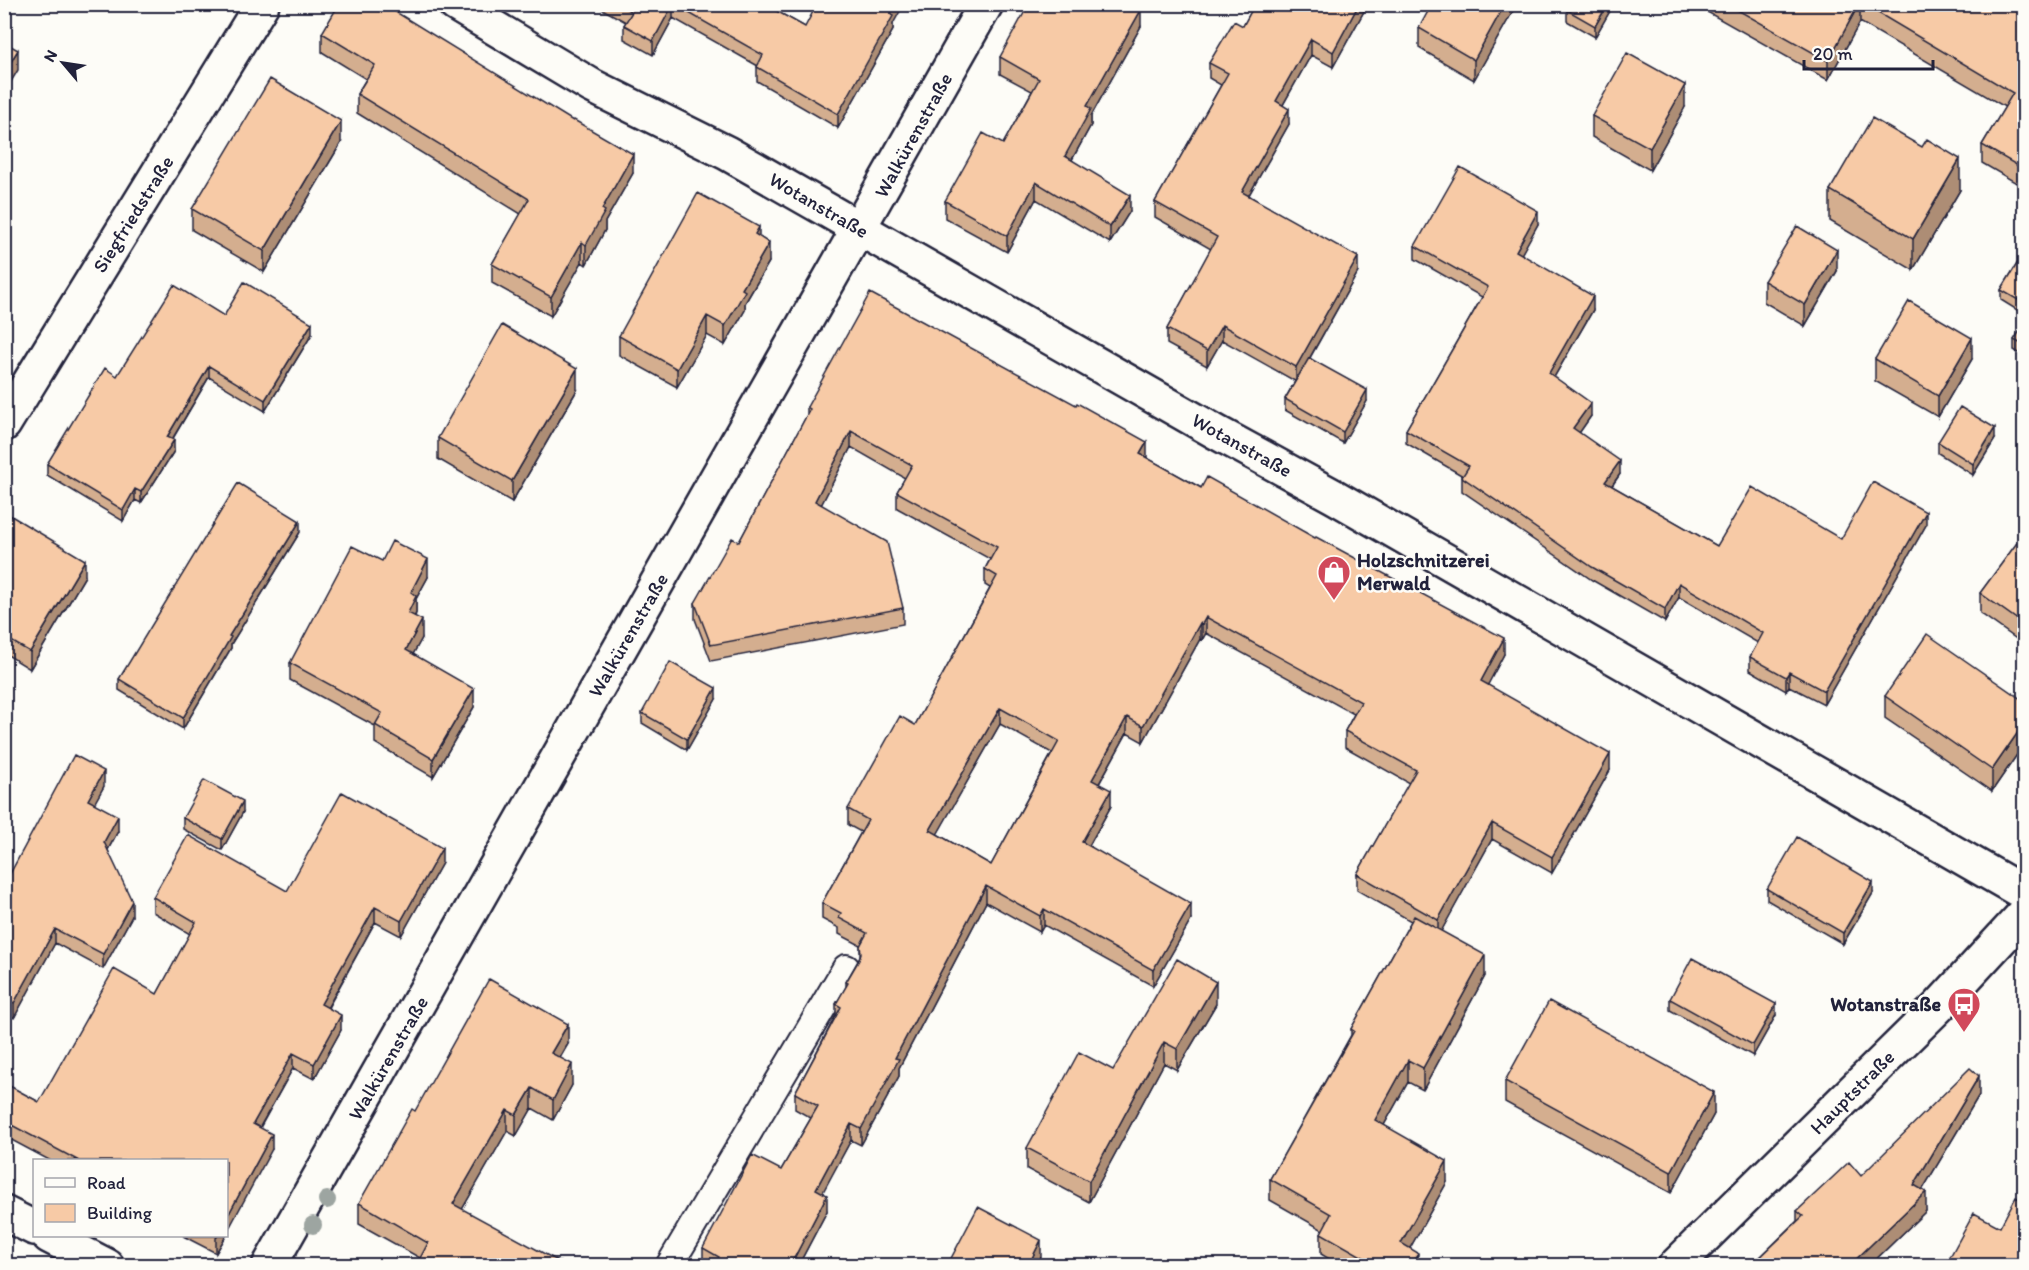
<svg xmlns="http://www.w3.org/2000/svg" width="2029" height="1270" font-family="Itim,sans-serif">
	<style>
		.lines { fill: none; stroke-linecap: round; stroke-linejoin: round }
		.lane-casing { stroke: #22223b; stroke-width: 30 }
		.street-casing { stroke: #22223b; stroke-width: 38 }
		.secondary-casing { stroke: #22223b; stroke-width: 38 }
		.lane { stroke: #fdfcf7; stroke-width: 26 }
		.street { stroke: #fdfcf7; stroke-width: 33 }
		.secondary { stroke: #fdfcf7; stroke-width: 33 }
		.tree { fill: #9da5a1 }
		.wall { fill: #d4ae8f; stroke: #22223b; stroke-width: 1.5; fill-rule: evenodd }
		.shaded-wall { fill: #ad8d74; stroke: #22223b; stroke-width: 1.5 }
		.building { fill: #f7caa6; stroke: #22223b; stroke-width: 1.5; fill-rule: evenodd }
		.labels { text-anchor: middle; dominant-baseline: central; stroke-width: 5; stroke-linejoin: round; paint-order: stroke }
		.street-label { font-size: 20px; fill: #22223b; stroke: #fdfcf7 }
		.poi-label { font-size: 20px; font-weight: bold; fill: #22223b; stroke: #fdfcf7; text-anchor: start }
	</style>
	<rect width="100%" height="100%" fill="#fdfcf7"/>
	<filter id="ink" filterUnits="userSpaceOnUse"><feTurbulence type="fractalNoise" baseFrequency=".0167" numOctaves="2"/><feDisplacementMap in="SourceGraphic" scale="12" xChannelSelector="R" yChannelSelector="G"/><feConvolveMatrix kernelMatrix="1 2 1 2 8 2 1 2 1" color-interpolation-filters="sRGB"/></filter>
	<g filter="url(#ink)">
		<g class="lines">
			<defs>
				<path id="lane" d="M669,1266L846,968"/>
				<path id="street" d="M455,4L592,86L727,153L1216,432L1335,497L2024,893
					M4,424L262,4
					M269,1266L986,4"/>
				<path id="secondary" d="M4,1213L34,1228
					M49,1236L107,1266
					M1675,1266L1940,1005L2024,914"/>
			</defs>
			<use href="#lane" class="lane-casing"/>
			<use href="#street" class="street-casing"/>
			<use href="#secondary" class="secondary-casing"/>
			<use href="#lane" class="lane"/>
			<use href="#street" class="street"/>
			<use href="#secondary" class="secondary"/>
		</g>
		<g class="tree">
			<circle cx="327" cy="1200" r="9"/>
			<circle cx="313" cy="1225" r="9"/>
		</g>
		<path class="wall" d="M593,4H764L805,27L893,24V30L838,128L757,81V67L758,66L673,18L653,55L624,39V25L626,22Z
			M1255,4H1368L1333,67L1311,55L1283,105L1289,124L1249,195L1358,272L1310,358L1367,401L1343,443L1285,410V399L1295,381L1222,340L1207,366L1167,344V329L1211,249L1155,217V202L1221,85L1209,78V63L1243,26Z
			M1517,4L1474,80L1419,48V28Z
			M1570,4H1614L1595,37L1567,21V10Z
			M1693,4H2025V188L1982,163V145L2005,107L1860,22L1828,80Z
			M1042,9L1141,26L1091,116V125L1072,160L1130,211L1110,243L1036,199L1007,252L945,218V201L1003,144L1032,91L1000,74V57Z
			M322,33L633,173L605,222V230L586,265L582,262L551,316L492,283V264L521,214L357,113V94L366,79L322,52Z
			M1685,107L1650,170L1592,137V116Z
			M341,143L264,272L192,230V209Z
			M1830,190H1960L1913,270L1830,221Z
			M1538,224L1521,254L1593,310L1554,377L1591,416L1579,433L1620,474L1612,486L1717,546L1841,539L1926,525L1824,704L1789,686L1786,691L1750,670V657L1758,643L1679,597L1665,622L1592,580L1462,491V477L1463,476L1406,443V430L1482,297L1415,259V246Z
			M759,237L769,262L745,303V310L725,345L707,335L677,387L619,355V336Z
			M2025,251V315L2001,300V290Z
			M1837,271L1805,326L1764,302V281Z
			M224,316L312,334L265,411L209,377L172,440L174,451L141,503L135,500L123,521L47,475V464L117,376Z
			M2025,323V357L2014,350V340Z
			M1875,359H1972L1938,417L1875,381Z
			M577,390L512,502L438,459V438Z
			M807,407L1147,458L1504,654L1487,685L1610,770L1552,873L1492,839L1441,931L1485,976L1423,1090L1408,1082L1384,1125L1447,1182L1410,1248L1418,1266H1341L1321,1254V1233L1323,1230L1270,1200V1179L1351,1035V1029L1411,921L1357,890V874L1409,783L1345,747V731L1354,714L1206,633L1202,640L1200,639L1143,742L1127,733L1099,784L1111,806L1089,846L1191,920L1153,986L1044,925L1040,932L986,902L899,1068V1076L861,1145L851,1140L822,1192L827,1211L798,1266H706L703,1264V1248L781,1170L811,1118L795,1109V1093L836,1015V1004L846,987V982L860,957V945L839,934V928L822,919V903L861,832L848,825V809L915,725L990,588L985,585V569L990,559L897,508V492L905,478L851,447L821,505L903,608V624L711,661L695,619V603L739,542L807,415ZM1000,724L1052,753L991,865L937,834Z
			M1995,439L1973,475L1938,453V442Z
			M4,520L85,576L30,669L6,654L4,656Z
			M300,532L231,644V648L183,729L119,690V679Z
			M2025,532V645L1980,613V593Z
			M382,561L428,577L416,599V613L415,617L422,638L413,654L474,707L433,777L375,743V726L290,680V663Z
			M1885,696L2025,702V743L1992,791L1885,718Z
			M716,699L687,750L642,723V713Z
			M104,786L94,803L118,831L108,850L132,916L103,969L55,943L14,1018L4,1012V885Z
			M243,812L222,850L183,829V818Z
			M442,863L401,936L375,922L328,1008L341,1030L314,1079L293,1068L260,1128L272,1149L226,1161H51L4,1136V1083L39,1102L157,994L190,934L153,912V897L287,891Z
			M1767,889L1873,893L1843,944L1767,900Z
			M1670,999L1776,1015L1753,1056L1670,1010Z
			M1216,1004L1177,1070L1164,1063L1089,1202L1027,1169V1148L1113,1070Z
			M568,1044L560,1058L572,1085L553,1120L532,1108L516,1136L507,1131L462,1209L420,1258L359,1224V1203L415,1111Z
			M1505,1081L1714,1114L1671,1193L1505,1102Z
			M1979,1095L1922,1190L1926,1211L1869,1266H1751L1797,1221V1211L1861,1176Z
			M183,1236H226L216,1253Z"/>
		<path class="shaded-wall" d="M673,4V18L653,55V41Z
			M896,4H904L893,24V30L838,128V114Z
			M1359,4H1368L1333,67V52Z
			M1505,4H1517L1474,80V60Z
			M1608,4H1614L1595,37V26Z
			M1859,4H1860V22L1828,80V61Z
			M1141,10V26L1091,116V125L1065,172V156L1087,106Z
			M1311,39V55L1276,117V101Z
			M18,50V70L4,93V73Z
			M1685,85V107L1650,170V148Z
			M1289,109V124L1242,207V192Z
			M341,121V143L264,272V251Z
			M633,154V173L605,222V230L586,265V245L602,209Z
			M1960,159V190L1913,270V239Z
			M1036,182V199L1007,252V236Z
			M1130,195V211L1110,243V227Z
			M1538,211V224L1516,264V251Z
			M759,227V246L755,234Z
			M582,242V262L551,316V297Z
			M769,243V262L745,303V310L725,345V326L742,289Z
			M1837,250V271L1805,326V305Z
			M1358,257V272L1296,382V367Z
			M1593,296V310L1549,386V373Z
			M707,316V335L677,387V369Z
			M312,323V334L265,411V400Z
			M1222,325V340L1207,366V351Z
			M1972,338V359L1938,417V396Z
			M209,366V377L167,448V437Z
			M577,369V390L512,502V481Z
			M1367,390V401L1343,443V432Z
			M1591,403V416L1573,442V428Z
			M1995,428V439L1973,475V464Z
			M851,431V447L815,517V501Z
			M174,440V451L141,503V492Z
			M1147,442V458L1140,454Z
			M1620,461V474L1605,495V482Z
			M135,489V500L123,521V510Z
			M1926,512V525L1824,704V691Z
			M300,521V532L231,644V648L183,729V718L229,636Z
			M428,559V577L416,599V613L408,631V613L411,592Z
			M85,560V576L30,669V652Z
			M1679,583V597L1665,622V609Z
			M1206,617V633L1202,640V624Z
			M422,620V638L406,667V650Z
			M1200,623V639L1143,742V726Z
			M6,638V654L4,656V640Z
			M1504,638V654L1481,698V681Z
			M1789,672V686L1786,691V677Z
			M716,688V699L687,750V739Z
			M474,689V707L433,777V759Z
			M1000,708V724L930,847V830Z
			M1127,717V733L1092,796V780Z
			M2025,722V743L1992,791V770Z
			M1610,754V770L1552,873V857Z
			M104,771V786L88,815V800Z
			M1111,790V806L1082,858V842Z
			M243,801V812L222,850V839Z
			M118,816V831L104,857V842Z
			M1492,823V839L1438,937V920Z
			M442,848V863L401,936V921Z
			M1873,882V893L1843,944V933Z
			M986,886V902L899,1068V1076L861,1145V1129L895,1058Z
			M132,901V916L103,969V954Z
			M1191,904V920L1153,986V970Z
			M375,907V922L321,1019V1004Z
			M1044,909V925L1040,932V916Z
			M55,929V943L14,1018V1003Z
			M1485,955V976L1423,1090V1068Z
			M1216,982V1004L1177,1070V1049Z
			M1776,1004V1015L1753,1056V1045Z
			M341,1015V1030L314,1079V1064Z
			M568,1024V1044L551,1073V1053Z
			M1164,1042V1063L1089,1202V1181Z
			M293,1053V1068L253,1139V1124Z
			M1408,1060V1082L1375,1141V1120Z
			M572,1064V1085L553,1120V1100Z
			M1979,1076V1095L1914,1204V1185Z
			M532,1088V1108L516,1136V1115Z
			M1714,1092V1114L1671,1193V1172Z
			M507,1110V1131L453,1225V1204Z
			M851,1124V1140L816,1205V1189Z
			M272,1134V1149L226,1234V1219Z
			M1447,1161V1182L1401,1264V1243Z
			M1926,1192V1211L1869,1266H1849Z
			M827,1195V1211L798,1266H790Z
			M218,1236H226L216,1253V1238Z
			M1041,1240V1261L1039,1266H1028Z
			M1418,1253V1266H1411Z"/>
		<path class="building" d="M339,4H383L573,121L574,120L633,154L602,209L605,211L586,245L582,242L551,297L492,264L529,199L357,94L375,65L322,33Z
			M618,4H673L653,41L624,25L632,12Z
			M673,4H764L805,27L817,4H896L890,14L893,16L838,114L757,67L763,55Z
			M1029,4H1035L1042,9L1045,4H1132L1141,10L1087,106L1091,109L1065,156L1130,195L1110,227L1036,182L1007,236L945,201L983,133L1003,144L1039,79L1000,57Z
			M1255,4H1359L1333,52L1311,39L1276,101L1289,109L1242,192L1358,257L1296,367L1222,325L1207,351L1167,329L1217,237L1155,202L1228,73L1209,63L1234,21L1243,26Z
			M1432,4H1505L1474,60L1419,28Z
			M1570,4H1608L1595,26L1567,10Z
			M1727,4H1859L1828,61Z
			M1863,4H2025V170L1982,145L2013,93Z
			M4,42L18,50L4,73Z
			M1627,53L1685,85L1650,148L1592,116Z
			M270,79L341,121L264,251L192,209Z
			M1872,118L1922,147L1927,139L1960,159L1913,239L1830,190Z
			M1460,167L1538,211L1516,251L1593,296L1549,373L1591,403L1573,428L1620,461L1605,482L1717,546L1752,487L1841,539L1873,482L1926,512L1824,691L1789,672L1786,677L1750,657L1763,633L1679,583L1665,609L1592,567L1462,477L1469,466L1406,430L1488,287L1415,246Z
			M698,193L759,227L755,234L769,243L742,289L745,291L725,326L707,316L677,369L619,336Z
			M1797,226L1837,250L1805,305L1764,281Z
			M2025,251V304L2001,290Z
			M244,282L312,323L265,400L209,366L167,437L174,440L141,492L135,489L123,510L47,464L105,368L117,376L174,285L224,316Z
			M870,293L1076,405L1077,403L1147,442L1140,454L1201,488L1207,477L1315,538L1316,537L1504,638L1481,681L1610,754L1552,857L1492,823L1438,920L1357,874L1416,770L1345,731L1361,702L1206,617L1202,624L1200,623L1143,726L1127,717L1092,780L1111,790L1082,842L1191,904L1153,970L1044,909L1040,916L986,886L895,1058L899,1059L861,1129L851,1124L816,1189L827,1195L790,1266H714L719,1257L703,1248L752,1155L781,1170L818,1106L795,1093L841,1007L836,1004L848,983L846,982L859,960L861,953L860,946L867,933L839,918L841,913L822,903L868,820L848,809L900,716L915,725L997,576L985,569L997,547L897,492L912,465L851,431L815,501L887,542L903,608L711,645L695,603L732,538L739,542L810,409L807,407ZM1000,708L1059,741L991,865L930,830Z
			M1909,301L1972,338L1938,396L1875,359Z
			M2025,323V346L2014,340Z
			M502,325L577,369L512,481L438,438Z
			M1309,358L1367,390L1343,432L1285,399Z
			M1960,407L1995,428L1973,464L1938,442Z
			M238,483L300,521L229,636L231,637L183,718L119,679Z
			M8,514L85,560L30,652L6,638L4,640V520Z
			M2025,532V625L1980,593Z
			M392,541L428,559L411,592L416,596L408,613L422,620L406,650L474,689L433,759L375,725L382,713L290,663L352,546L382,561Z
			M1927,634L2025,702V722L1992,770L1885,696Z
			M670,662L716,688L687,739L642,713Z
			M74,755L104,771L88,800L118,816L104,842L132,901L103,954L55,929L14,1003L4,998V885Z
			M204,780L243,801L222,839L183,818Z
			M342,792L442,848L401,921L375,907L321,1004L341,1015L314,1064L293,1053L253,1124L272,1134L226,1219V1161H79L4,1121V1083L39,1102L114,969L157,994L196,922L153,897L188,835L287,891Z
			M1797,837L1873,882L1843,933L1767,889Z
			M1414,916L1485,955L1423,1068L1408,1060L1375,1120L1447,1161L1401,1243L1418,1253L1411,1266H1361L1365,1258L1321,1233L1331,1214L1270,1179L1354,1031L1351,1029Z
			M1692,958L1776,1004L1753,1045L1670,999Z
			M1177,959L1216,982L1177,1049L1164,1042L1089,1181L1027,1148L1079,1052L1113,1070Z
			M489,979L568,1024L551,1053L572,1064L553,1100L532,1088L516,1115L507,1110L453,1204L567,1266H416L428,1243L359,1203L412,1109L415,1111Z
			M1549,1001L1714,1092L1671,1172L1505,1081Z
			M1970,1068L1979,1076L1914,1185L1926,1192L1849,1266H1751L1803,1216L1797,1211L1849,1162L1861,1176Z
			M2016,1197L2025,1202L2024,1266H1945L1974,1213L2000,1227Z
			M978,1207L1041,1240L1028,1266H947Z"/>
	</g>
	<defs>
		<symbol id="shop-pin" viewBox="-11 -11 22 30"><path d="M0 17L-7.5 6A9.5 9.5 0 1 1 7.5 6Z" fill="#d1495b" stroke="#fdfcf7"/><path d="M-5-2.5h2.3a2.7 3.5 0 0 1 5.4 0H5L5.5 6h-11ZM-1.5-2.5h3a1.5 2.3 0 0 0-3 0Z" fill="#fff"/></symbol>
		<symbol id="bus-pin" viewBox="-11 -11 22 30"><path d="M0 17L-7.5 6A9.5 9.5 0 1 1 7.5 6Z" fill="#d1495b" stroke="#fdfcf7"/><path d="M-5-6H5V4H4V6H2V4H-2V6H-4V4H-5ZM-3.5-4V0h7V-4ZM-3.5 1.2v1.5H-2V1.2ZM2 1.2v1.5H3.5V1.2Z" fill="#fff"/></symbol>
	</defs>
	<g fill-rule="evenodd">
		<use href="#shop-pin" x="1315" y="553" width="38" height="52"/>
		<use href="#bus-pin" x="1945" y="985" width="38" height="52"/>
	</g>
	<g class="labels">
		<g class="street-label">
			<text transform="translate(913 135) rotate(-61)">Walkürenstraße</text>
			<text transform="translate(819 205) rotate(30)">Wotanstraße</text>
			<text transform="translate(133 214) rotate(-58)">Siegfriedstraße</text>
			<text transform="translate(1242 445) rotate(29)">Wotanstraße</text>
			<text transform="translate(628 635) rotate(-60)">Walkürenstraße</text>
			<text transform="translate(388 1058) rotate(-60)">Walkürenstraße</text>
			<text transform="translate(1852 1092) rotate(-45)">Hauptstraße</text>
		</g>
		<g class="poi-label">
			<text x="1357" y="560">Holzschnitzerei<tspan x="1357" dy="23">Merwald</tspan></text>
			<text x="1941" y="1004" text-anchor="end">Wotanstraße</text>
		</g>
	</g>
	<rect width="2029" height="1270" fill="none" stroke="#fdfcf7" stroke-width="24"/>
	<rect x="12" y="12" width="2005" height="1246" fill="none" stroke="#22223b" stroke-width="2" filter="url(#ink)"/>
	<rect x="33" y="1159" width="195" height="78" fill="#fdfcf7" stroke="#a5a5ac" stroke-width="1.5"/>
	<rect x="45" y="1178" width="30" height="9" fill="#fdfcf7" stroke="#a5a5ac" stroke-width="1.5"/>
	<text x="87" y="1189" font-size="18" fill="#22223b">Road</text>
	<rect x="45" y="1204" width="30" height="18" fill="#f7caa6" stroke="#a5a5ac" stroke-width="1.5"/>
	<text x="87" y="1219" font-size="18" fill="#22223b">Building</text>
	<g transform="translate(63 63) rotate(299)" stroke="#fdfcf7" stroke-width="4.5" paint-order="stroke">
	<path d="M0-4.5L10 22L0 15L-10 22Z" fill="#22223b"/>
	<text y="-9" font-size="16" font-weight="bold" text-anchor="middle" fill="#22223b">N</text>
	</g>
	<path d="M1804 60v9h129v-9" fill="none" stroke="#22223b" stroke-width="3"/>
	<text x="1813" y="60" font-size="18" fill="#22223b" stroke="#fdfcf7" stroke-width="4.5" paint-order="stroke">20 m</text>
</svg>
